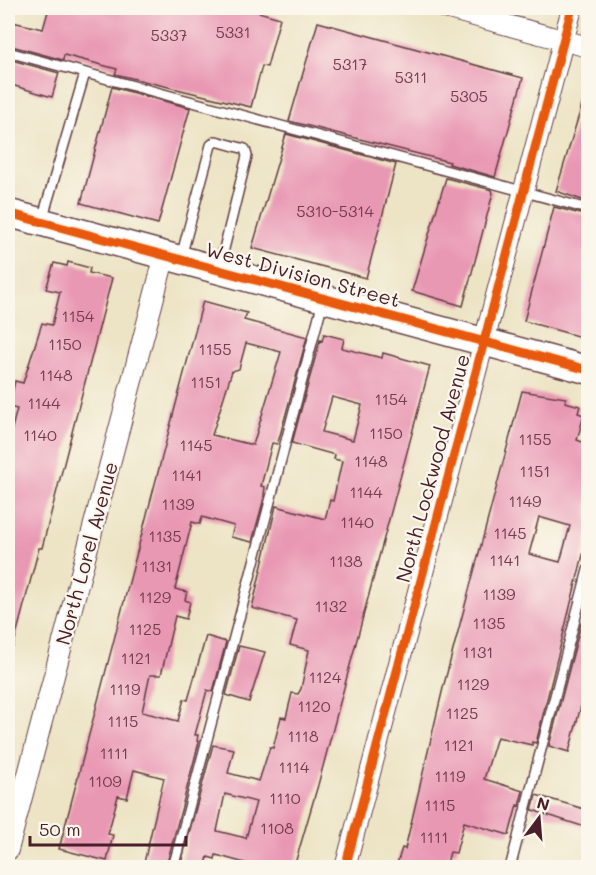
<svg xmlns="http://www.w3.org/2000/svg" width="596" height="875" font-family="Mali,sans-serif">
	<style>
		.building { fill: #e998b4; fill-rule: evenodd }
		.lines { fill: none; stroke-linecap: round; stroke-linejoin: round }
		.lane-casing { stroke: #623d42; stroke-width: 12 }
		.street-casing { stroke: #623d42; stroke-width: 22 }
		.secondary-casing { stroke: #623d42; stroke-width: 30 }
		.lane { stroke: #fff; stroke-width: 9 }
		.street { stroke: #fff; stroke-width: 20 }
		.secondary { stroke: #fff; stroke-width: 27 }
		.cycleway-casing { stroke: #fbf7ec; stroke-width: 13 }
		.cycleway { stroke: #e8590c; stroke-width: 9 }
		.labels { text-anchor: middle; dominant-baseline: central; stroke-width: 4.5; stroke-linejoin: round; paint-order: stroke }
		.number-label { font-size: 16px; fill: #723d4d }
		.street-label { font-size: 20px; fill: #4a1f2b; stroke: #fbf7ec }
	</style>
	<rect width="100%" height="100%" fill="#fbf7ec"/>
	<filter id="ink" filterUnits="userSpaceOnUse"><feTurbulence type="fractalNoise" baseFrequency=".0167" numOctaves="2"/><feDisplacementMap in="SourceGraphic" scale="12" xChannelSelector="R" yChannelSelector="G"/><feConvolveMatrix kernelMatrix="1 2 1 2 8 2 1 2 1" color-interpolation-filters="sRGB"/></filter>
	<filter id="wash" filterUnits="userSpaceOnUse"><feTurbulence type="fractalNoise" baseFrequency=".008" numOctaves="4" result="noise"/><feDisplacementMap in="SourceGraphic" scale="24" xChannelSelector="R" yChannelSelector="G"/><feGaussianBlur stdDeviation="1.35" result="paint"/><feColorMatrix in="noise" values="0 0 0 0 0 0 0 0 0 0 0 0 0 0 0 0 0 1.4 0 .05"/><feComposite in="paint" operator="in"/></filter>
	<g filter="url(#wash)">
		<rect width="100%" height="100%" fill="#ede4c5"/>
		<g id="blocks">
			<path class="building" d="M49,8H244L280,18L267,67L262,66L251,107L115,74L117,69L64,55L63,60L8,45V21L43,29Z
				M318,22L523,78L495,177L449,164L450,162L289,121Z
				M8,59L59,73L52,97L8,84Z
				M112,87L190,108L158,224L81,203Z
				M584,98H588V202L556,191Z
				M286,134L396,164L366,278L252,248Z
				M446,178L492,190L493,193L463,306L412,291Z
				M554,207L588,216V339L524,321Z
				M68,262L90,268L89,273L112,278L42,548H39L13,647L8,646V443L17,409L9,407L15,381L23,383L42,323L52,325L60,292L46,289L54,263L67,266Z
				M203,301L247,313L244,320L307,337L279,439L277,444L272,443L261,486L265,487L263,502L252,542L231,537L234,526L202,517L200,524L192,522L175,589L187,592L185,600L190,602L186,619L175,616L161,675H150L142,712L178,721L184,699L188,700L206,636L226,642L213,692L207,690L195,735H198L197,741L199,742L166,867H143L164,778L134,770L127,798L118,796L108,834L113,835L107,861L59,849ZM246,343L281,352L253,445L212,435L232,371L239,369Z
				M324,334L344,339L342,348L382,358L383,353L430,366L318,785L294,867H251L252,865L216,855L215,859L208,857L205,867H180L213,745L234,749L228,773L259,781L270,747L273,748L281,717L286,718L292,693L298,694L301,689L309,650L290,645L297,620L252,608L276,506L325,519L330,500L333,501L342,461L334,459L335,455L292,443L320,340L322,341ZM332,397L362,405L353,440L322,432ZM225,794L256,802L246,838L217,831Z
				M522,391L566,398L565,402L580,406L578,413L584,415L577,440L588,444V535L536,743L532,742V745L497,737L484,779L523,791L519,806L517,805L509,835L464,822L456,853L450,852L446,867H396L402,848L405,849L443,688ZM539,517L570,526L560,562L529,554Z
				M581,624L588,626V679L569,752L549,746Z
				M239,646L265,652L249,702L226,695Z
				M536,795L588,810V828L532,810Z"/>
		</g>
	</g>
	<g filter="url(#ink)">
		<use href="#blocks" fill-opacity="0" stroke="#623d42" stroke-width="1.5"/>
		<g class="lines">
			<defs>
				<path id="lane" d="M8,52L588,209
					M42,220L85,73
					M181,257L211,145L216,141L245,149L247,156L219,269
					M173,868L323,301
					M510,868L588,570"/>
				<path id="street" d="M445,8L588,47
					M8,850L165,255
					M345,868L572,8"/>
				<path id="secondary" d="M8,213L588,370"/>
			</defs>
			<use href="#lane" class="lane-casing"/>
			<use href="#street" class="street-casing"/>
			<use href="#secondary" class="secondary-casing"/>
			<use href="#lane" class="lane"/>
			<use href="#street" class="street"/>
			<use href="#secondary" class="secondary"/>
			<defs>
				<path id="cycleway" d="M8,213L588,370
					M345,868L572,8"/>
			</defs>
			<use href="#cycleway" class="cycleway-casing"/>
			<use href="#cycleway" class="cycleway"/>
		</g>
	</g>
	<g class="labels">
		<g class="number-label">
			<text x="233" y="31">5331</text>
			<text x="169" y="34">5337</text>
			<text x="350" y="63">5317</text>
			<text x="411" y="76">5311</text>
			<text x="469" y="95">5305</text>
			<text x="335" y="210">5310-5314</text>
			<text x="78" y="315">1154</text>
			<text x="65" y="343">1150</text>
			<text x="215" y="348">1155</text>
			<text x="56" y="374">1148</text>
			<text x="206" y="381">1151</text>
			<text x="391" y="398">1154</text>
			<text x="44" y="402">1144</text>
			<text x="386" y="432">1150</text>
			<text x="40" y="434">1140</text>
			<text x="535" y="438">1155</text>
			<text x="196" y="444">1145</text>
			<text x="371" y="460">1148</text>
			<text x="535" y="470">1151</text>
			<text x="187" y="474">1141</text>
			<text x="366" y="491">1144</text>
			<text x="525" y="500">1149</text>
			<text x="178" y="503">1139</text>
			<text x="357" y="521">1140</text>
			<text x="510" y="532">1145</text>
			<text x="165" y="535">1135</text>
			<text x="505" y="559">1141</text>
			<text x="346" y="560">1138</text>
			<text x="157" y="565">1131</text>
			<text x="499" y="593">1139</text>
			<text x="155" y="596">1129</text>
			<text x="331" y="605">1132</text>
			<text x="489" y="622">1135</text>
			<text x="145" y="628">1125</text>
			<text x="478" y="651">1131</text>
			<text x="136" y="657">1121</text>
			<text x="325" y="676">1124</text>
			<text x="473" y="683">1129</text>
			<text x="125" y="688">1119</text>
			<text x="314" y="705">1120</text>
			<text x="462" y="712">1125</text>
			<text x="123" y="720">1115</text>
			<text x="303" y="735">1118</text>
			<text x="459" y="744">1121</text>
			<text x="114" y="752">1111</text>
			<text x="294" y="766">1114</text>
			<text x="450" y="775">1119</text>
			<text x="105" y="780">1109</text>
			<text x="285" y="797">1110</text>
			<text x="440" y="804">1115</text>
			<text x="277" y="827">1108</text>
			<text x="434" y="836">1111</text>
		</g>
		<g class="street-label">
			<text transform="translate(303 274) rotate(15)">West Division Street</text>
			<text transform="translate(432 468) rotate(-75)">North Lockwood Avenue</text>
			<text transform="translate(86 553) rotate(-75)">North Lorel Avenue</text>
		</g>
	</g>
	<rect width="596" height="875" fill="none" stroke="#fbf7ec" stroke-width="30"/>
	<g transform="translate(539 818) rotate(16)" stroke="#fbf7ec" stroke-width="4.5" paint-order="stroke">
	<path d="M0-4.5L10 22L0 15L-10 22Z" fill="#4a1f2b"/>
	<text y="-9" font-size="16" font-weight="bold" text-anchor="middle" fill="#4a1f2b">N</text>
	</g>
	<path d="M30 836v9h156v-9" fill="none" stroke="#4a1f2b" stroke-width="3"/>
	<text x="39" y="836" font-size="18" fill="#4a1f2b" stroke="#fbf7ec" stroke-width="4.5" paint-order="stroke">50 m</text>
</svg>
